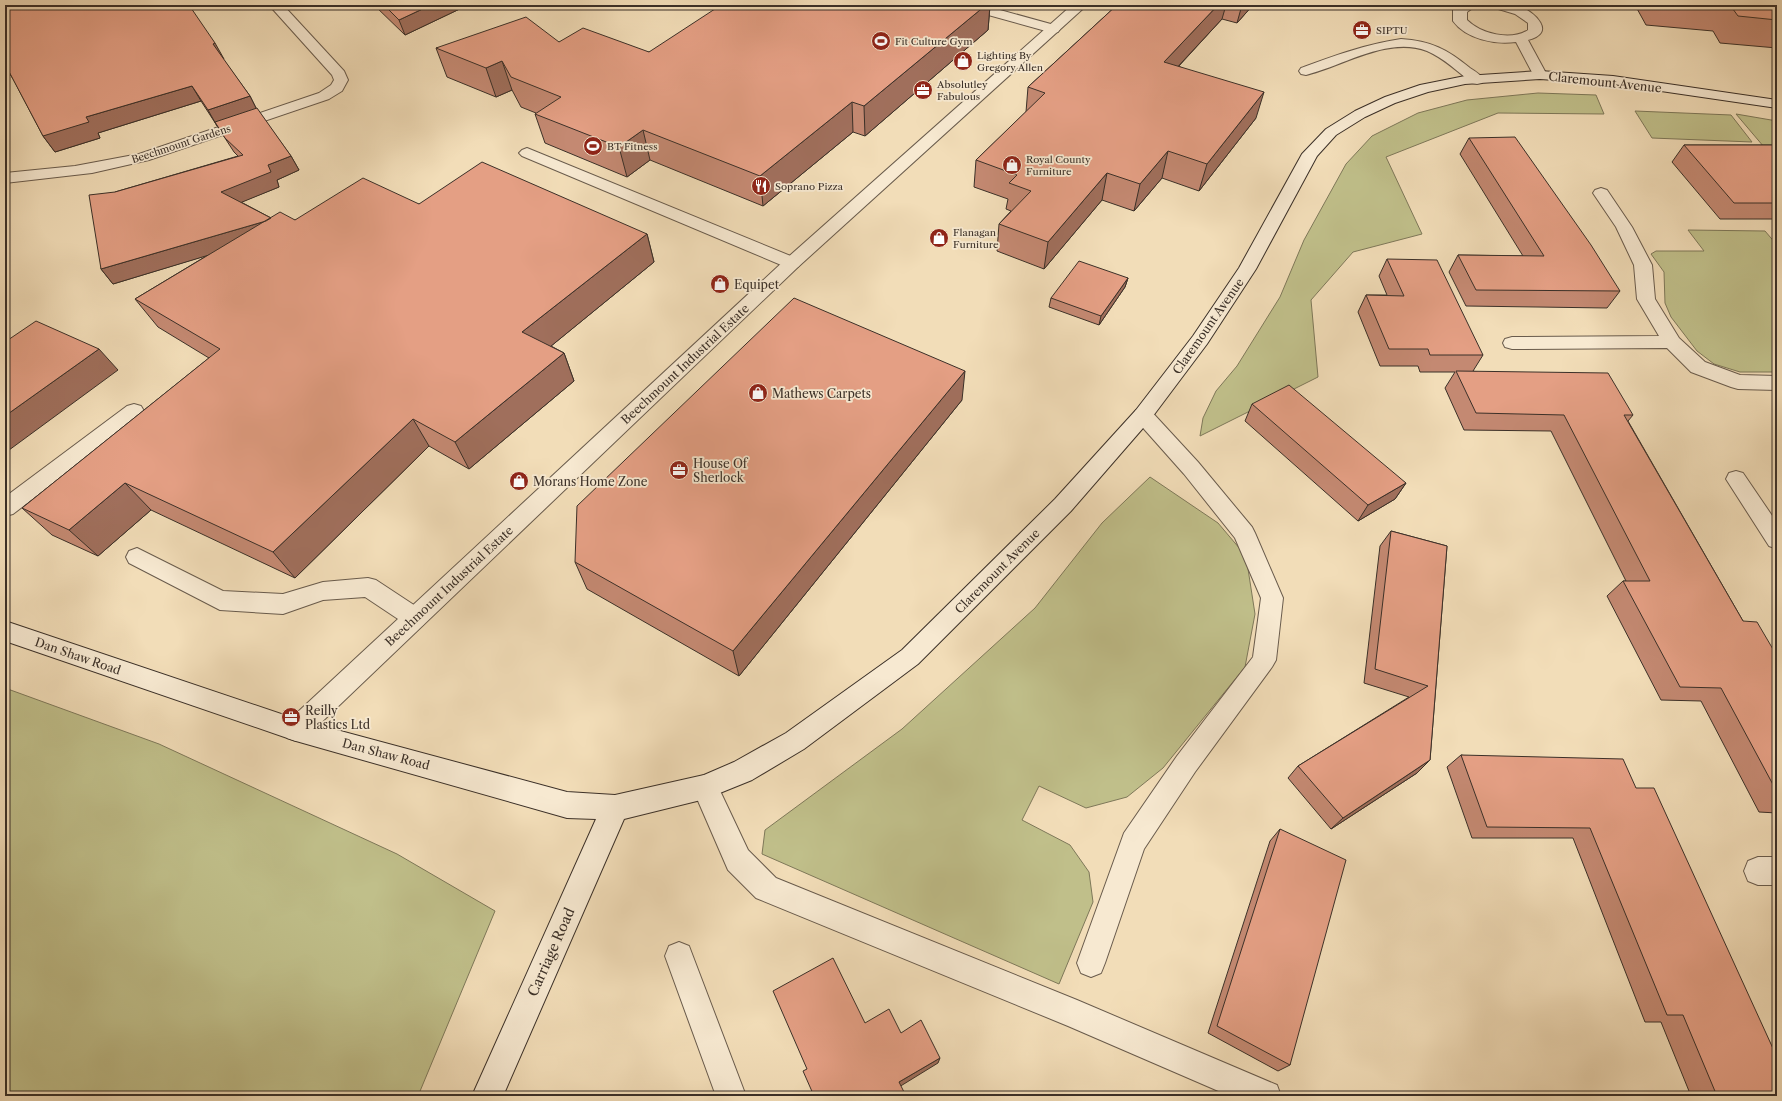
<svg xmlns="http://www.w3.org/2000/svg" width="1782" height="1101" font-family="'Libre Caslon Text',serif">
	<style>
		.green { fill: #c0bf8a; stroke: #7e7859 }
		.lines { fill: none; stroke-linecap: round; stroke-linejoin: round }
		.lane-casing { stroke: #695b4c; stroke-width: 2 }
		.street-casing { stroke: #695b4c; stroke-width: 2 }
		.secondary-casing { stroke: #3b3028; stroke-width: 2 }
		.lane { fill: #f7e9d1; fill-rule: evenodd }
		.street { fill: #f7e9d1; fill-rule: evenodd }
		.secondary { fill: #f7e9d1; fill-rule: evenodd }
		.wall { fill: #c48972; stroke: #3b3028 }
		.shaded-wall { fill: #a06f5c; stroke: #3b3028 }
		.building { fill: #e49f84; stroke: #3b3028 }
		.labels { text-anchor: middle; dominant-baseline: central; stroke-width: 3.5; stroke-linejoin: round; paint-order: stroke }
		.far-poi-label { font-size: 10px; fill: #3b3028; stroke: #f7e9d1; text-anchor: start }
		.far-street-label { font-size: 10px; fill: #3b3028; stroke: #f7e9d1 }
		.street-label { font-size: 12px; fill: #3b3028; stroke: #f7e9d1 }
		.poi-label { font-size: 12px; fill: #3b3028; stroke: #f7e9d1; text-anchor: start }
		.near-street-label { font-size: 14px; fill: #3b3028; stroke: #f7e9d1 }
	</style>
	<rect width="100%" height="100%" fill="#f2ddb8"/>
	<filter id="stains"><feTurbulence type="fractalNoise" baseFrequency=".005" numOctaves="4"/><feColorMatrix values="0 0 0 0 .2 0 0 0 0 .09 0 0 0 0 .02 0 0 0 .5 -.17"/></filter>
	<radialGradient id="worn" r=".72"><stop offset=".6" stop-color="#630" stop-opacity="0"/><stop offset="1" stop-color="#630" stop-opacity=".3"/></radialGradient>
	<path class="green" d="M1538,93L1596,95L1604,114L1498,113L1386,157L1422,234L1353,252L1311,300L1318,377L1200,436L1203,418L1216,391L1237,366L1280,297L1304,240L1346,164L1372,136L1418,113L1467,100Z
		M1635,111L1731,115L1752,142L1652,138Z
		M1736,114L1777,121V147H1764Z
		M1688,230L1765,231L1777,245V372H1740L1714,364L1697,351L1671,317L1665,303L1664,272L1651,254L1656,251H1704Z
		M1150,477L1218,523L1246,556L1255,614L1245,667L1163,768L1127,797L1086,808L1039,786L1022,820L1070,845L1089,872L1093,902L1059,984L762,854L765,830L902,729L1035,608L1102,523Z
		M5,688L159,744L397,854L495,911L418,1096H5Z"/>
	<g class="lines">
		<defs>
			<path id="lane" d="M961,5H982L1058,26L1060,29L1058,32L1053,33L963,8Z
				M1460,5H1477L1467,12V20C1481,34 1511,41 1528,30V23L1515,14L1495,8L1493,5C1501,5 1511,4 1519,6C1535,12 1557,33 1528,40L1547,75L1545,78H1535L1516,42C1495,45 1466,39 1453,21V10Z
				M1401,39C1431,41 1447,49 1470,68C1475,71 1481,75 1484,80L1482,83L1477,84L1472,83C1458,72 1444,58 1427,51C1388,36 1343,66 1306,75L1301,74L1299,71L1301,68C1334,56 1366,44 1401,39Z
				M527,148L798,259L801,263L798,267L792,268L786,267L522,156L519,153L522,150Z
				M134,404L141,406L144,411L141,416L13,514L5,516V497L127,406Z
				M137,548L223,591L283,594L323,582L368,578L376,580L423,611L427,618L423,625L415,628L407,625L365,597L323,600L283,614L220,610L129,563L126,557L129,551Z
				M705,775L714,778L748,850L776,878L1077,1000L1277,1085L1281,1096H1230L1068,1026L756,898L728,870L692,787L696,778Z"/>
			<path id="street" d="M269,5H283L344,71L348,80L342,91L329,99L149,160L92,173L5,183V173L75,166L139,154L319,93L331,85L334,80L332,75Z
				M1072,5H1087L798,267L305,738L296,741L287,738L284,730L287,722L786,259Z
				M1601,188L1607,190L1632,227L1652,265L1655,299L1679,338L1705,362L1740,375L1777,376V390L1738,389L1731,387L1691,372L1667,348L1512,349L1505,347L1503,343L1505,339L1512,337L1659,336L1637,299L1634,265L1616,227L1593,193L1595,190Z
				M1143,408L1150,410L1198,462L1252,527L1255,533L1283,598L1276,660L1272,667L1195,772L1144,849L1105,963L1101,973L1091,977L1081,973L1077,963L1124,833L1177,756L1253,657L1261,598L1235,538L1184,474L1136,420L1133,415L1136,410Z
				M1736,471L1743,473L1777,523V549L1769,546L1726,479L1729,473Z
				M1758,857H1777V885H1758L1748,881L1744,871L1748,861Z
				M679,942L689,946L746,1096H716L665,956L669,946Z"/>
			<path id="secondary" d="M1540,71L1613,76L1777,100V108L1613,84L1540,79L1465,84L1428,92L1395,103L1365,117L1336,135L1317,156L1256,269L1207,344L1150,420L1071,511L918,664L804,749L752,780L705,799L624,819L503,1096H472L596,819L567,818L296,741L5,641V621L296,719L567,792L615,795L704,775L734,762L786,733L902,650L1055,499L1136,410L1193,336L1239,268L1302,154L1326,129L1355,111L1385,97L1420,85L1465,76Z"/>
		</defs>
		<use href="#lane" class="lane-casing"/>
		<use href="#street" class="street-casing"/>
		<use href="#secondary" class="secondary-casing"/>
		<use href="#lane" class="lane"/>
		<use href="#street" class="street"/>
		<use href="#secondary" class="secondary"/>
	</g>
	<path class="wall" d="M5,5L224,59H223L250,96L256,108L291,156L299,170L277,180L279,187L241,202L271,218L295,220L419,204L647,234L654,262L551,346L564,353L574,381L469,469L429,446L295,578L151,510L98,556L52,535L22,508L209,358L158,327L135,299L208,255L113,284L101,269L115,192L238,156L234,152L201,101L98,133L100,138L55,152L43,136L12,77L5,67Z
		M374,5H468L405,35Z
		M986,5H995L993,7L990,6L988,30L865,136L853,132L763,206L650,160L627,177L545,143L535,114L536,113L521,107L512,90L496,97L447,77L436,48L559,42L649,52Z
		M1117,5H1253L1237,23L1222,19L1179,66L1256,118L1199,191L1162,178L1134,211L1102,200L1044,269L997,251L999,224L1011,211L1006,209L1008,199L974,187L976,160L1026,112L1028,87Z
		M1635,5H1777V48L1720,43L1713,31L1646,25Z
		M1469,138L1620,291L1607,308L1466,306L1449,272L1458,255L1523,256L1460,154Z
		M1777,139V219H1720L1672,162L1684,145H1773Z
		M1387,259L1483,355L1473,371L1633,415L1628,421L1743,621L1777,656V813L1759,812L1701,701L1661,700L1607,596L1623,581H1626L1551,431L1464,430L1445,388L1455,372H1420L1418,366H1380L1358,312L1366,295H1387L1379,276Z
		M1128,278L1125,287L1099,325L1049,307L1051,298Z
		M962,400L739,676L587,589L575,562Z
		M1252,404L1406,483L1395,499L1358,521L1245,421Z
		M1391,531L1447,546L1430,760L1417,773L1331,829L1288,778L1298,766L1409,697L1364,683L1380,546Z
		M1461,755L1636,788L1776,1055L1777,1096H1691L1661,1022H1645L1573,838H1472L1447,767Z
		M1280,829L1290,1065L1278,1071L1208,1033L1270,841Z"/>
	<path class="shaded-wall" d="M431,5H468L405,35L399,20Z
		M986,5H990L988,30L865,136L864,106Z
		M1218,5H1226L1222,19L1158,88L1164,62Z
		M1242,5H1253L1237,23Z
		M215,43L224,59H221L213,44Z
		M502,61L512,90L496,97L486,68Z
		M5,64L14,80L5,67Z
		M192,86L201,101L98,133L100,138L55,152L43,136L86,117Z
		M1264,92L1256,118L1199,191L1207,164Z
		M250,96L258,112L217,126L208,110Z
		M852,102L853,132L763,206L760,176Z
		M643,130L650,160L627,177L619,147Z
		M1168,151L1162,178L1134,211L1140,184Z
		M291,156L299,170L277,180L279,187L230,207L221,192L268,165Z
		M1107,173L1102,200L1044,269L1048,242Z
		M273,219L282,233L113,284L101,269Z
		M647,234L654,262L534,360L522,332Z
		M1128,278L1125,287L1099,325L1101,316Z
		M99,349L118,370L5,453V416Z
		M564,353L574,381L469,469L455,442Z
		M965,371L962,400L739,676L733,651Z
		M413,419L429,446L295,578L273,552Z
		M125,483L151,510L98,556L69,530Z
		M1406,483L1395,499L1358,521L1368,505Z
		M1430,760L1417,773L1331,829L1343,818Z
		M940,1058L938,1063L899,1087V1082Z"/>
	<path class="building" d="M5,5H189L215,43L213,44L250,96L208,110L192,86L86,117L89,122L43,136L5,64Z
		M384,5H431L399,20Z
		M721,5H986L864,106L852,102L760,176L643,130L619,147L535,114L561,97L511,77L502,61L486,68L436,48L526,17L559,42L583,28L649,52Z
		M1117,5H1218L1164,62L1264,92L1207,164L1168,151L1140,184L1107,173L1048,242L999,224L1031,191L1009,183L1017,175L976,160L1045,93L1028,87Z
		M1730,5H1777V20L1738,16Z
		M257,108L291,156L268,165L271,172L221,192L271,218L266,221L101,269L89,195L115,192L243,155L225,138L215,122Z
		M1515,137L1591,245L1620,291L1476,290L1458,255L1544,256L1469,138Z
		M1684,145H1777V203H1734Z
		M482,162L647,234L522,332L564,353L455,442L413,419L273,552L125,483L69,530L22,508L220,349L135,299L280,212L295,220L363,178L419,204Z
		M1387,259L1437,260L1483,355H1430L1428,349H1389L1366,295L1404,296Z
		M1079,261L1128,278L1101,316L1051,298Z
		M794,298L965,371L733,651L575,562L577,506Z
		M36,321L99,349L5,416V342Z
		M1456,371L1608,373L1633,415H1624L1743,621L1757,622L1777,656V792L1721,688L1680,687L1623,581H1650L1564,415L1476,413Z
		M1289,385L1406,483L1368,505L1252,404Z
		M1391,531L1447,546L1430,760L1343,818L1298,766L1428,686L1375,669Z
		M1461,755L1623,759L1636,788H1654L1776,1055H1777V1096H1717L1683,1015H1667L1590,828L1487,827Z
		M1280,829L1346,860L1290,1065L1217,1026Z
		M833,958L865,1023L889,1009L901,1033L921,1020L940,1058L899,1082L906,1096H814L803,1071L807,1069L773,991Z"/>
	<defs>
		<symbol id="office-disc" viewBox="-11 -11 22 22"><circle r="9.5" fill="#8f2418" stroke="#f7e9d1"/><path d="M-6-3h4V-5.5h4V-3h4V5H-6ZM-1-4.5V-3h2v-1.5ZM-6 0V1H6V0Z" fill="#fff"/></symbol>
		<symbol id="stadium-disc" viewBox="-11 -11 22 22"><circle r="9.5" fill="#8f2418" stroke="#f7e9d1"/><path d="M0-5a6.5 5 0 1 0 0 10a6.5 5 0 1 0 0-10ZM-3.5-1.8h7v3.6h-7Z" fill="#fff"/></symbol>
		<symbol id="shop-disc" viewBox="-11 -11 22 22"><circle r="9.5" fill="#8f2418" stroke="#f7e9d1"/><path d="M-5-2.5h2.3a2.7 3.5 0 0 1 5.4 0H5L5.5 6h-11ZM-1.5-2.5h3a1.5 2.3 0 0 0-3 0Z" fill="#fff"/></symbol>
		<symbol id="restaurant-disc" viewBox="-11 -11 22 22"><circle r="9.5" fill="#8f2418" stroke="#f7e9d1"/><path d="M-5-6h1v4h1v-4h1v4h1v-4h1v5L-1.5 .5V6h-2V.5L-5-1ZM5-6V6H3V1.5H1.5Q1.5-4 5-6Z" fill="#fff"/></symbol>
	</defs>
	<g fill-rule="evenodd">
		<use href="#office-disc" x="1351" y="19" width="22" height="22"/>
		<use href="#stadium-disc" x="870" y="30" width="22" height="22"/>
		<use href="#shop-disc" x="952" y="50" width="22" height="22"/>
		<use href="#office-disc" x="912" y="79" width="22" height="22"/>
		<use href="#stadium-disc" x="582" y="135" width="22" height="22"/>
		<use href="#shop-disc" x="1001" y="154" width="22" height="22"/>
		<use href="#restaurant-disc" x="750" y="175" width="22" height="22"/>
		<use href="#shop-disc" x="928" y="227" width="22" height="22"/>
		<use href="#shop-disc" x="709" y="273" width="22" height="22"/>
		<use href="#shop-disc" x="747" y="382" width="22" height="22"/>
		<use href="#office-disc" x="668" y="459" width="22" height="22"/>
		<use href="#shop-disc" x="508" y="470" width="22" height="22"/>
		<use href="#office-disc" x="280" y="706" width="22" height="22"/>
	</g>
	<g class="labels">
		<g class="far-poi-label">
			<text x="1376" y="30">SIPTU</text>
			<text x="895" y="41">Fit Culture Gym</text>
			<text x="977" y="55">Lighting By<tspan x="977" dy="12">Gregory Allen</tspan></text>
			<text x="937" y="84">Absolutley<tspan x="937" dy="12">Fabulous</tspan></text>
			<text x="607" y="146">BT Fitness</text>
			<text x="1026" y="159">Royal County<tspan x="1026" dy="12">Furniture</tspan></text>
			<text x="775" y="186">Soprano Pizza</text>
			<text x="953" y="232">Flanagan<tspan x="953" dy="12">Furniture</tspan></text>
		</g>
		<g class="far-street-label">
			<text transform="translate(181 144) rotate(-18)">Beechmount Gardens</text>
		</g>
		<g class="street-label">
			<text transform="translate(1605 82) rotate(6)">Claremount Avenue</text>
			<text transform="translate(1208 326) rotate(-55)">Claremount Avenue</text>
			<text transform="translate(685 364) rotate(-43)">Beechmount Industrial Estate</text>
			<text transform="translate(997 571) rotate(-45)">Claremount Avenue</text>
			<text transform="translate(449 586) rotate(-43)">Beechmount Industrial Estate</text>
			<text transform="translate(78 656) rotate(19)">Dan Shaw Road</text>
			<text transform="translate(386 754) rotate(15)">Dan Shaw Road</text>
		</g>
		<g class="poi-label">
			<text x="734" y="284">Equipet</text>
			<text x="772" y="393">Mathews Carpets</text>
			<text x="693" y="463">House Of<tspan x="693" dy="14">Sherlock</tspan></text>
			<text x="533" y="481">Morans Home Zone</text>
			<text x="305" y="710">Reilly<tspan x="305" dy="14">Plastics Ltd</tspan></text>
		</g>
		<g class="near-street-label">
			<text transform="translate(551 952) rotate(-66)">Carriage Road</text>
		</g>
	</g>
	<rect width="1782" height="1101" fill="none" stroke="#f2ddb8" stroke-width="20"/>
	<rect x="6" y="6" width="1770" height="1089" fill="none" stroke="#3b3028" stroke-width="2"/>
	<rect x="10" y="10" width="1762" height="1081" fill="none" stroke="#3b3028"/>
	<rect width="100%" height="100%" filter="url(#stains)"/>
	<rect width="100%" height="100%" fill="url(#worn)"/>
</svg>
